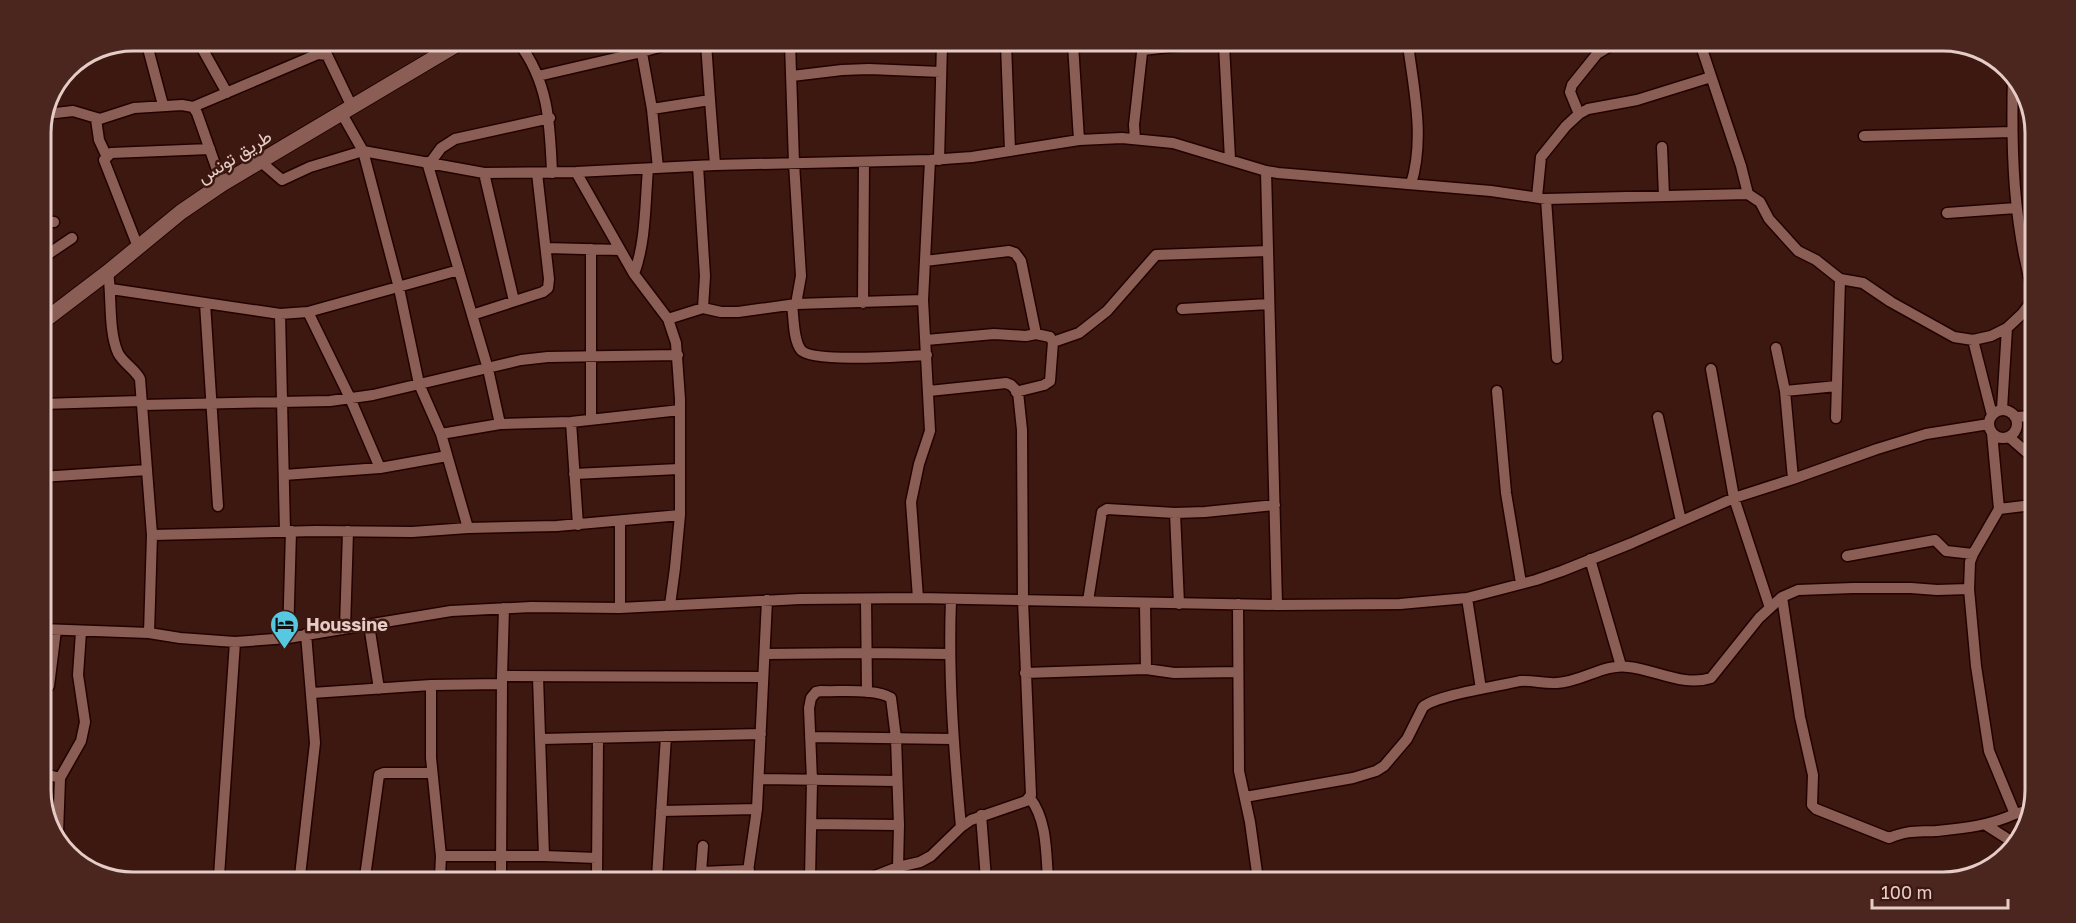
<svg xmlns="http://www.w3.org/2000/svg" width="2076" height="923" font-family="'Golos Text',Vazirmatn,sans-serif">
	<style>
		.lines { fill: none; stroke-linecap: round; stroke-linejoin: round }
		.street-casing { stroke: #220200; stroke-width: 13 }
		.secondary-casing { stroke: #220200; stroke-width: 17 }
		.street { stroke: #8a5e54; stroke-width: 10 }
		.secondary { stroke: #8a5e54; stroke-width: 15 }
		.labels { text-anchor: middle; dominant-baseline: central; stroke-width: 5; stroke-linejoin: round; paint-order: stroke }
		.street-label { font-size: 18px; fill: #e6ccc6; stroke: #3d1811 }
		.poi-label { font-size: 18px; font-weight: bold; fill: #e6ccc6; stroke: #3d1811; text-anchor: start }
		.rim { fill: none; stroke: #e6ccc6; stroke-width: 3 }
	</style>
	<rect width="100%" height="100%" fill="#3d1811"/>
	<g class="lines">
		<defs>
			<path id="street" d="M146,41L163,105
				M201,41L203,50L227,93
				M312,41L318,54
				M518,42C549,82 550,125 552,173
				M640,42L652,109L658,168
				M706,43L710,100
				M790,43L794,163L801,276L796,304
				M1006,44L1010,151
				M1073,44L1079,140
				M1224,45L1230,159
				M1408,45C1414,90 1425,139 1411,184
				M1701,46L1741,166L1748,194L1760,202L1769,219L1798,251L1816,260L1840,279L1863,283L1891,302L1954,337L1973,340L1991,336L2007,328L2022,314L2034,298
				M1143,50L1195,44
				M538,76L642,52L673,43
				M792,76L842,70L869,69L941,72
				M2013,76C2011,150 2013,224 2034,296
				M193,107L318,54L327,55L352,107
				M652,109L710,100L715,165
				M47,114L73,111L100,119L134,108L182,105L193,107L197,113L222,184
				M342,114L363,151L484,173L576,172L715,165L930,160L972,157L1079,140L1122,138L1173,143L1266,171L1278,173L1491,191L1546,199L1748,194
				M1579,114L1570,92L1572,85L1597,54L1610,46
				M96,119L99,140L106,155
				M1864,136L2012,132
				M1135,139L1134,125L1143,44
				M1662,147L1664,196
				M939,160L942,44
				M260,161L282,180L310,167L363,151L399,288L419,384L441,434L468,528
				M427,162L488,369L500,424L441,434
				M430,163L441,148L455,139L550,118
				M698,166L705,276L703,308
				M1266,171L1277,605
				M576,172L634,274L668,319L676,343L680,399V515L675,568L670,605
				M484,173L514,301
				M1537,197L1541,157L1566,126L1579,114L1588,109L1637,100L1711,77
				M1546,199L1557,358
				M1947,213L2016,208
				M41,221L54,222
				M138,247L104,160L111,153L210,149
				M546,248L620,250
				M41,259L72,238
				M925,261L1009,251L1015,253L1021,261L1036,334
				M108,272C112,296 108,330 118,353C123,363 135,369 140,379L152,535L149,633
				M634,274C646,242 645,203 648,169
				M111,289L280,314L308,312L459,270
				M205,303L218,506
				M863,303L864,163
				M792,305C794,318 793,340 801,350C812,363 906,356 927,355
				M1182,309L1269,304
				M308,312L350,398L380,468
				M280,314L285,531
				M472,315L543,292L548,288L549,279L537,173
				M668,319L703,308L721,312H738L796,304L923,300
				M926,340L994,334L1026,336L1036,334L1050,337L1053,342L1050,381L1044,385L1016,392
				M1973,340L1992,415
				M1053,342L1079,333L1107,311L1156,255L1268,251
				M1776,348L1785,391L1793,479
				M1711,369L1734,498L1770,608
				M1497,391L1506,493L1521,583
				M1785,391L1837,386
				M41,404L141,401
				M142,405L330,401L373,395L521,360L548,357L678,355
				M2002,409L2007,328
				M1989 424a14 14 0 1 1 28 0a14 14 0 1 1-28 0Z
				M1658,417L1681,521
				M2016,417L2033,416
				M1836,418L1840,279
				M591,419V249
				M571,422L578,525
				M500,424L571,422L680,410
				M1992,433L1999,509L1973,554L1970,562L1969,589L1976,666L1989,751L2015,814L2029,810
				M2009,437L2032,457
				M574,474L679,469
				M284,475L380,468L447,456
				M41,477L147,470
				M1999,509L2032,505
				M1175,513L1179,604
				M152,535L316,531L412,532L468,528L557,526L680,515
				M1847,556L1935,540L1946,551L1973,554
				M1590,559L1621,666
				M1782,597L1800,717L1813,775L1812,805L1816,809L1889,838C1909,830 1916,832 1936,831C1965,828 1988,826 2015,814
				M918,598L911,502L919,464L930,431L923,300L930,160
				M1467,598L1481,689
				M866,599L867,692
				M951,600C948,676 954,751 961,827
				M1088,601L1102,512L1107,509L1175,513L1205,512L1275,505
				M1145,604L1146,669
				M1238,604L1239,771L1250,822L1258,880
				M620,608V521
				M369,625L379,689
				M345,628L348,531
				M41,629L149,633L180,638L235,642L288,638L451,611L531,607L620,608L800,599L918,598L1277,605L1400,604L1467,598L1536,580L1562,571L1632,543L1734,498L1793,479L1877,449L1926,434L1989,424
				M288,638L291,531
				M765,654L867,653L949,654
				M1025,673L1146,669L1174,673L1238,672
				M502,676L763,677
				M538,677L544,856
				M431,685V758L441,856L440,877
				M49,686L56,630
				M312,693L431,685L502,684
				M810,737L952,739
				M541,739L761,734
				M41,773L60,778L58,833L59,846
				M60,778L81,741L85,722L78,675L81,632
				M759,779L897,781
				M1245,797L1353,778L1376,771L1384,766L1407,739L1423,707C1436,695 1500,686 1520,681C1533,680 1544,684 1557,683C1582,682 1604,663 1629,667C1656,670 1684,687 1711,678L1759,618L1782,597L1798,590L1853,588H1911L1937,590L1969,589
				M1030,798C1047,820 1046,852 1048,879
				M661,811L757,809
				M981,815L986,879
				M812,824L899,825
				M1986,825L2014,843
				M441,856H544L597,858
				M701,872L703,846
				M219,876L235,642
				M300,876L315,743L306,634
				M365,877L379,775L384,773H432
				M501,877L502,676L504,608
				M597,877L598,739
				M657,878L666,736
				M700,878L701,872L749,870
				M747,878L757,809L767,600
				M810,878L812,781L809,708L811,698L816,692L821,691C839,692 876,688 891,698L896,738L899,825L898,867
				M870,878L898,867L920,862L931,856L961,827L971,820L1026,801L1031,795L1023,600L1022,430L1018,392L1011,385L1006,383L929,391"/>
			<path id="secondary" d="M41,323L108,272L181,212L222,184L461,42"/>
		</defs>
		<use href="#street" class="street-casing"/>
		<use href="#secondary" class="secondary-casing"/>
		<use href="#street" class="street"/>
		<use href="#secondary" class="secondary"/>
	</g>
	<defs>
		<symbol id="hotel-pin" viewBox="-11 -11 22 30"><path d="M0 17L-7.5 6A9.5 9.5 0 1 1 7.5 6Z" fill="#56c9e0" stroke="#3d1811"/><path d="M-6-4.5h1.5V1H6V5H4.5V3h-9V5H-6ZM-4 0a1.8 1.8 0 1 1 3.6 0ZM.5 0V-2.5h3Q6-2.5 6 0Z" fill="#111"/></symbol>
	</defs>
	<g fill-rule="evenodd">
		<use href="#hotel-pin" x="268" y="608" width="33" height="45"/>
	</g>
	<g class="labels">
		<g class="street-label">
			<text transform="translate(234 156) rotate(-32)">طريق تونس</text>
		</g>
		<g class="poi-label">
			<text x="306" y="624">Houssine</text>
		</g>
	</g>
	<path d="M0 0H2076V923H0ZM133 51H1943A82 82 0 0 1 2025 133V790A82 82 0 0 1 1943 872H133A82 82 0 0 1 51 790V133A82 82 0 0 1 133 51Z" fill="#4b261f" fill-rule="evenodd"/>
	<path class="rim" d="M133 51H1943A82 82 0 0 1 2025 133V790A82 82 0 0 1 1943 872H133A82 82 0 0 1 51 790V133A82 82 0 0 1 133 51Z"/>
	<path d="M1872 899v9h136v-9" fill="none" stroke="#e6ccc6" stroke-width="3"/>
	<text x="1881" y="899" font-size="18" fill="#e6ccc6" stroke="#3d1811" stroke-width="4.5" paint-order="stroke">100 m</text>
</svg>
